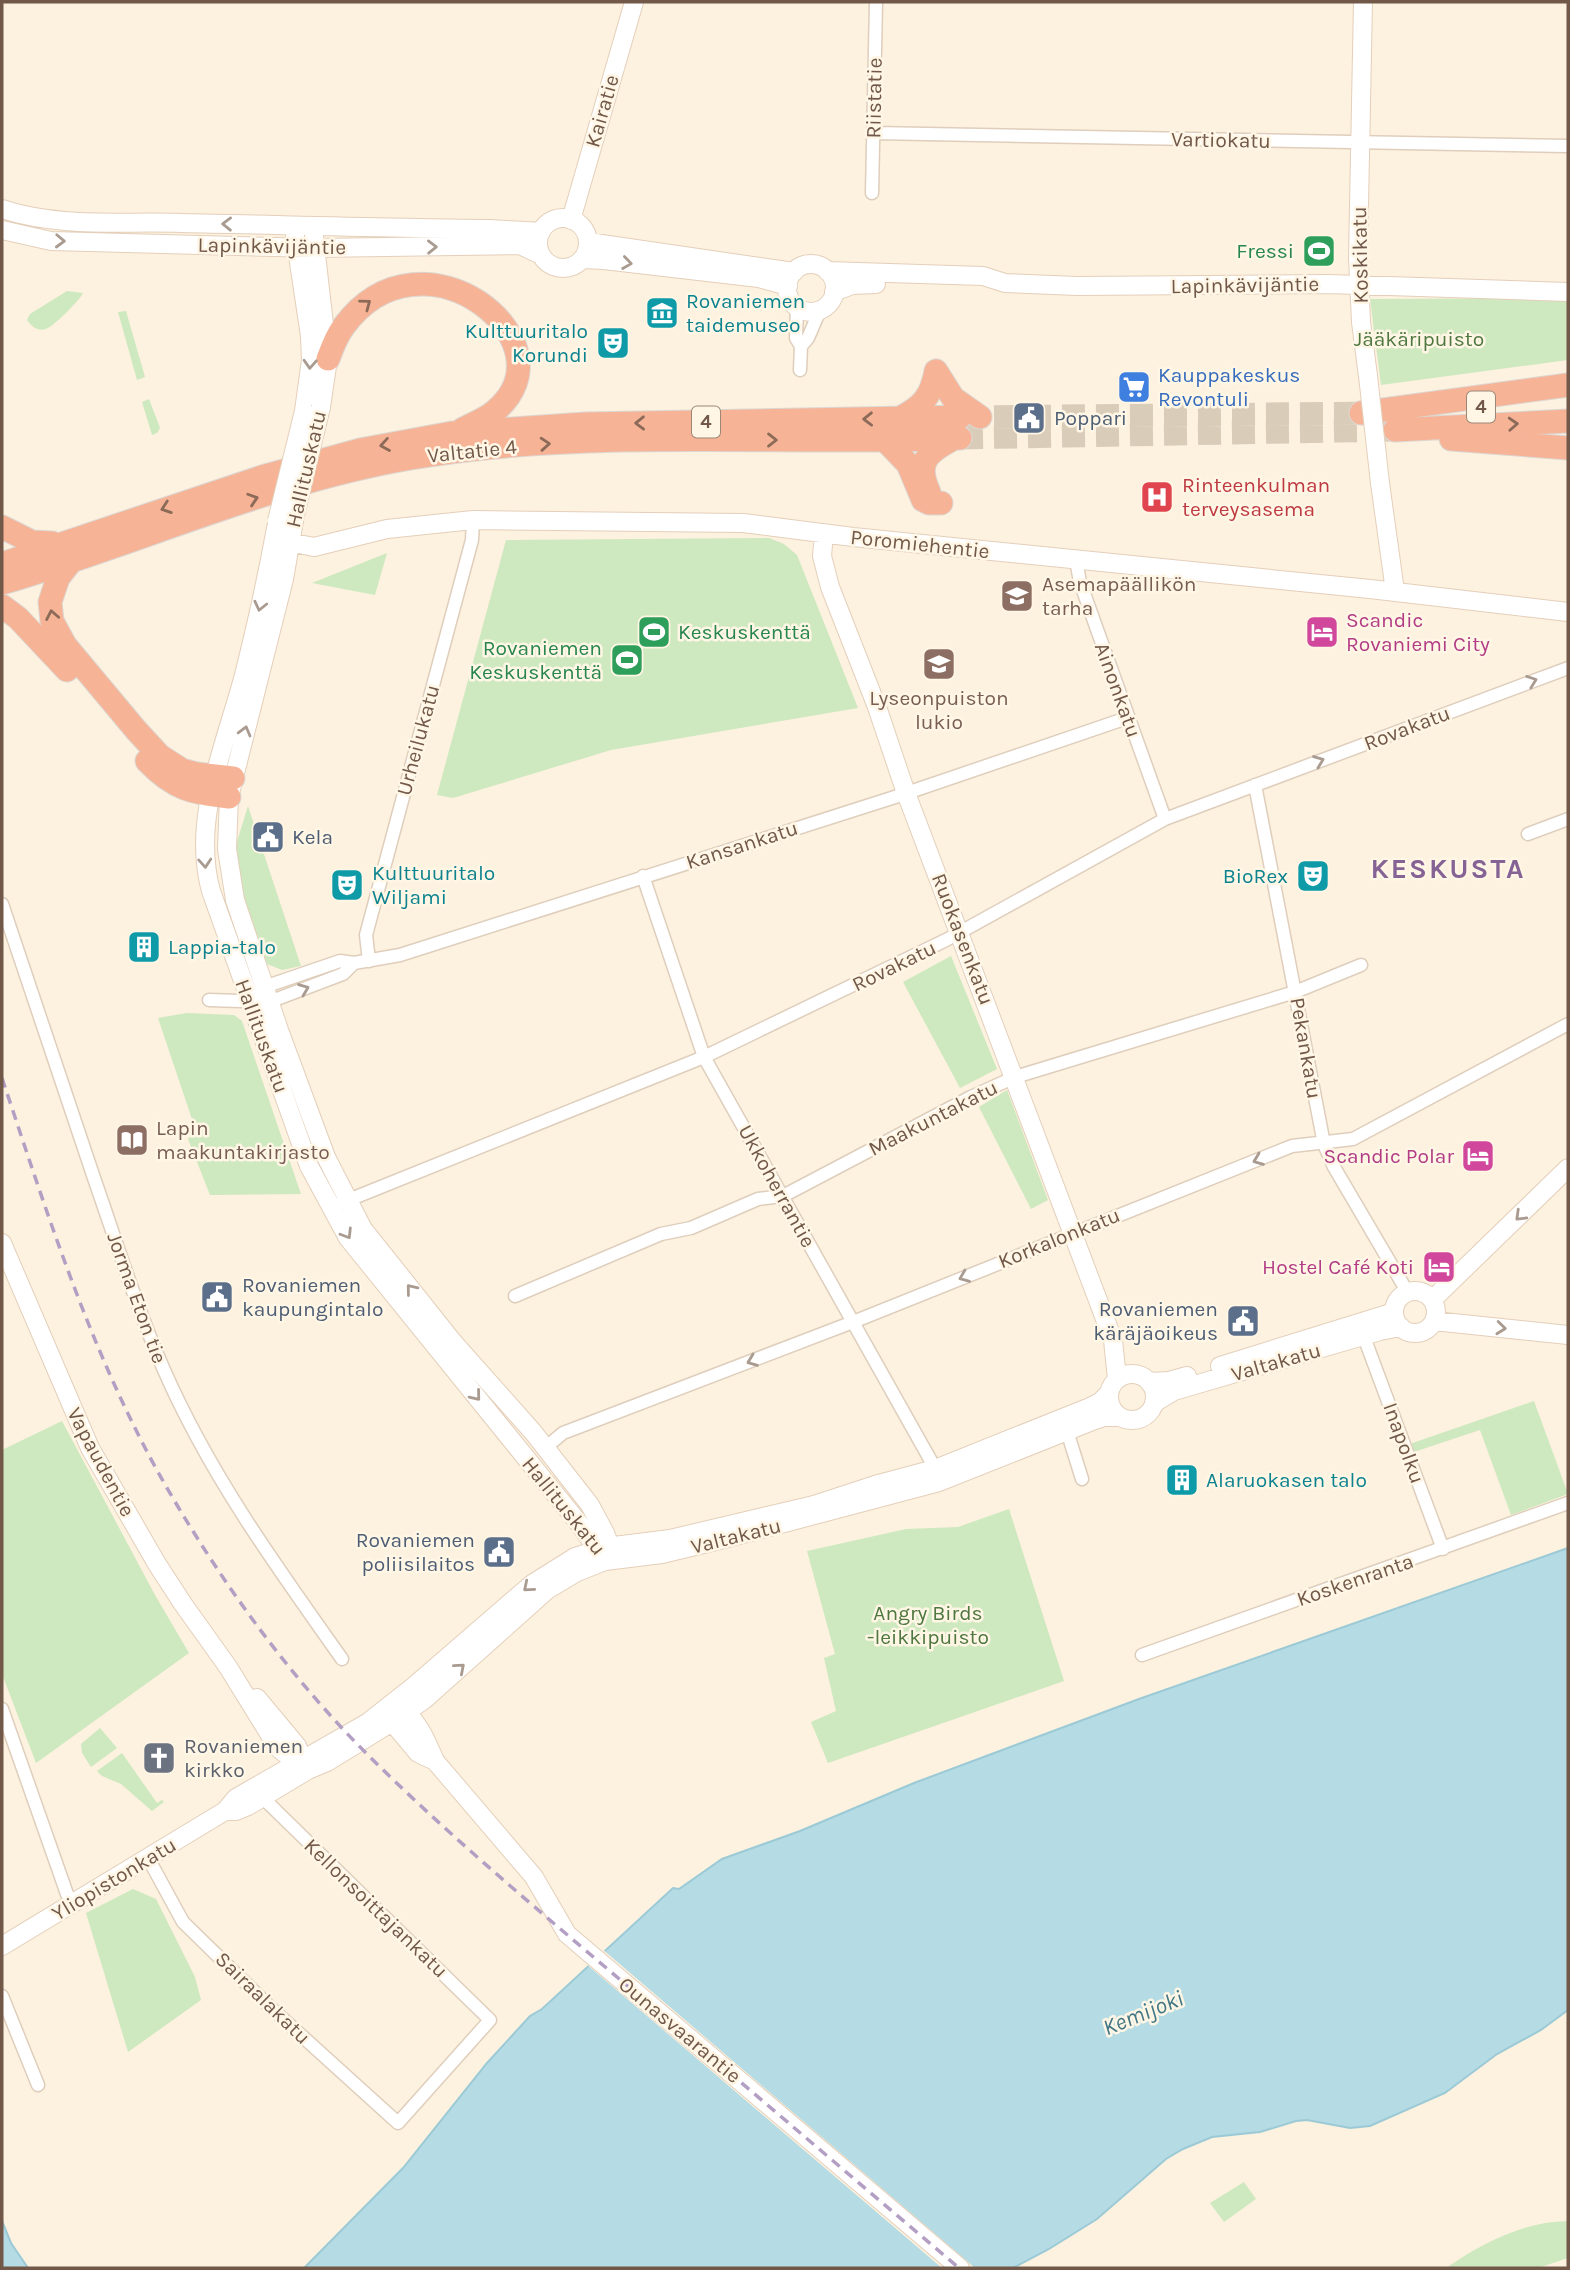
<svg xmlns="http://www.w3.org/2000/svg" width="1570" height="2270" font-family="Karla,sans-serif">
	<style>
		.green { fill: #cee8bf }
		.water { fill: #b5dbe4; stroke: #9bcad6; stroke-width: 2 }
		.pier { fill: #fcf2df }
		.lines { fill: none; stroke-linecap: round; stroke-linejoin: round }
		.highway-tunnel { stroke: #d9ccb9; stroke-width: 23; stroke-dasharray: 23 11; stroke-linecap: butt }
		.street-casing { stroke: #dfcebc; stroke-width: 15 }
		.secondary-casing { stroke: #e4cfba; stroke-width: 20 }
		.highway-casing { stroke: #ddd7d3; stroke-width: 25 }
		.street { stroke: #fff; stroke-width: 12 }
		.secondary { stroke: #fff; stroke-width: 18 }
		.highway { stroke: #f6b396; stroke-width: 23 }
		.rail { stroke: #b49fc4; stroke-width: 3.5; stroke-dasharray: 10 7; stroke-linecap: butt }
		.secondary-bridge-casing { stroke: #e4cfba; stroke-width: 20; stroke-linecap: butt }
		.secondary-bridge { stroke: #fff; stroke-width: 18 }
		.oneway { stroke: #aa9b91 }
		.oneway2 { stroke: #8c6a58 }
		.labels { text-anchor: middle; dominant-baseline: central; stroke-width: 5; stroke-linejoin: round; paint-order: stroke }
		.shield { fill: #fff6e5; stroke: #9c8777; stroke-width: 2 }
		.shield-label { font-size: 19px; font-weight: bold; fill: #715848 }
		.street-label { font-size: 21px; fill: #715848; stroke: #fff6e5 }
		.leisure-label { font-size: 21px; fill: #27864d; stroke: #fff6e5; text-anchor: end }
		.culture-label { font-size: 21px; fill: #0d838f; stroke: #fff6e5; text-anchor: start }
		.park-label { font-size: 21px; fill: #4e7840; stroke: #fff6e5 }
		.shop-label { font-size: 21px; fill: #366cbe; stroke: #fff6e5; text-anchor: start }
		.service-label { font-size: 21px; fill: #4e5e75; stroke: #fff6e5; text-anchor: start }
		.health-label { font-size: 21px; fill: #be3a42; stroke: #fff6e5; text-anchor: start }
		.education-label { font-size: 21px; fill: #785e54; stroke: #fff6e5; text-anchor: start }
		.hotel-label { font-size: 21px; fill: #b23c85; stroke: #fff6e5; text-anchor: end }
		.worship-label { font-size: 21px; fill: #5b616d; stroke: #fff6e5; text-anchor: start }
		.water-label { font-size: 23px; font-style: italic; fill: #427785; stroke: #fff6e5 }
		.district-label { font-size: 28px; font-weight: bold; letter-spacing: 2px; fill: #866395; stroke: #fff6e5 }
	</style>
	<rect width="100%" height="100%" fill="#fcf2df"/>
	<path class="green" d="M67,291L83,293C79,301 55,325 46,329C38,332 31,326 27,320L30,314Z
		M1568,298V360L1381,385L1370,299Z
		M126,311L145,377L137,380L118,312Z
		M149,399L160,428L157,433L152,435L142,402Z
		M769,538L784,544L797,555L858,708L611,750L453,798L437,795L506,540Z
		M387,553L375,595L312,583Z
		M248,806L301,966L282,970L267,964L238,882L235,848Z
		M951,956L997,1069L960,1088L903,982Z
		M187,1013L234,1015L242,1021L301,1194L210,1195L188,1139L196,1131L158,1018Z
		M1007,1090L1048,1200L1031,1209L979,1107Z
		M1534,1401L1568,1494L1511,1515L1480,1430L1408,1454L1404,1446Z
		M62,1421L155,1595L189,1653L36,1763L2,1674V1450Z
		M1009,1509L1064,1681L828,1763L811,1722L836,1711L824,1658L835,1654L807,1551L906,1529L958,1527Z
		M100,1728L117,1748L91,1767L82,1753L81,1744Z
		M122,1753L157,1803L162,1800L164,1802L152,1811L121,1784L102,1776L97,1771Z
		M133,1889L156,1899L195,1977L201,2000L128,2052L86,1913Z
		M1244,2182L1256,2199L1224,2222L1210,2203Z
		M1568,2221V2258L1538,2268H1446C1483,2243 1522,2222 1568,2221Z"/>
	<path class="water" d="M1568,1548V2010L1541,2030L1497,2054L1445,2093L1370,2126L1350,2128L1307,2120L1296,2121L1260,2132L1212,2137L1183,2149L1166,2159L1097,2219L1049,2249L1013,2268H304L403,2168L487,2063L530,2016L542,2009L673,1888L679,1889L722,1859L800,1831L914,1783L1139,1699Z
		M2,2221L11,2243L28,2268H2Z"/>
	<path class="pier" d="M601,1948L975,2268H942L585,1963Z"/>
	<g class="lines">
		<path class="highway-tunnel" d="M960,417L1381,413
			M960,438L1395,430"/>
		<defs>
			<path id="street" d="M874,133L1568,146
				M872,193L876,2
				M797,307L796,338L801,346L800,370
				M801,346L808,338L820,310
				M1076,560L1080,582L1165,819
				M1255,785L1324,1144L1334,1167L1408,1293
				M1528,834L1568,819
				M643,876L704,1057L931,1461L937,1475
				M2,904C33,996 64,1088 95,1181C117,1244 137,1309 164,1370C210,1475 276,1566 342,1659
				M369,961L366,935L472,540L473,520
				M259,991L264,987L340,961L354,963L400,955L895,797L1127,718
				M209,1000L269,1002L343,974L354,963
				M341,1203L704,1057L946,940L1165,819L1568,668
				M515,1296L661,1234L691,1228L758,1199L783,1196L971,1097L1015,1077L1295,992L1361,965
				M1364,1337L1443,1549
				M1067,1431L1082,1479
				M545,1448L563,1433L853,1322L1292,1146L1353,1139L1568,1024
				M1142,1655L1568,1503
				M2,1709L67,1894L74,1904
				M148,1858L183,1922L271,2008L398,2123L490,2020L262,1797
				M2,1996L38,2085"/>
			<path id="secondary" d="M1363,2L1358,257L1361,322L1368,376
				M2,209C60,228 121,221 181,223C284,225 387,228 490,229L541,232
				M538 243a25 25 0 1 1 50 0a25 25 0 1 1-50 0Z
				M571,220L634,2
				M2,230L51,241L314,248L520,245L541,255
				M295,236L310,336L311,360L304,411
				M314,237L328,359L321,407
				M588,242L794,272
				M582,259L604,260L759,278L788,286
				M787 288a24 24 0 1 1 48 0a24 24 0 1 1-48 0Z
				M827,271L983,276L1005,283L1077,286L1328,284L1568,292
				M834,292L852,285L876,284
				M1380,483L1395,591
				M295,515L284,579L229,797L227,849L235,900L279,1030L326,1157L363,1229L453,1342L533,1432L590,1505L605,1533L610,1546L606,1557
				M276,528C267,578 256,627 244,675C226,744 191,819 211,891L309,1166L348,1238L581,1526L605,1561
				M824,533L822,556L830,587L877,707L906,793L1113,1340L1117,1379
				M274,539L314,547L387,529L473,520L743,523L853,537L1370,589L1568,612
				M2,1243L90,1448L157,1564L183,1604L228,1667L278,1748L302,1767
				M1394 1312a21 21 0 1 1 42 0a21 21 0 1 1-42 0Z
				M1432,1300L1568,1168
				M1434,1321L1568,1335
				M1220,1366L1394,1312
				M1109 1397a23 23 0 1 1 46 0a23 23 0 1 1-46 0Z
				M1149,1382L1169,1381L1187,1376
				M1154,1403L1174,1391L1380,1331L1401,1327
				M257,1698L297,1746L307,1769
				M398,1707C417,1717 427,1742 435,1761L534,1877L567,1934L960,2268
				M392,1711V1722L418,1753L435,1761
				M225,1811H236L248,1806L308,1770L327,1762L392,1722L425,1699L547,1590L577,1572L605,1561L662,1554L720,1540L939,1482L1095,1420L1104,1417H1120
				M2,1946L225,1811L236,1798L367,1723L414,1686L532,1584L575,1557L606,1547L670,1539L814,1505L875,1485L935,1469L1090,1407L1100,1402L1109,1393"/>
			<path id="highway" d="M328,359C332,348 337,335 344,326C423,219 577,343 495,411C486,419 474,423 463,429
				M936,371L953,398L980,417
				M1361,413L1568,385
				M900,418C923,406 931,397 936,371
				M1395,430L1568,421
				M1451,439L1568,448
				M885,440L908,464L923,500L929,503H941
				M929,492C915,462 928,452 953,439
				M2,527L32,542L52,543
				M72,560L58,578L50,602L52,621L65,645L136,730L160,756L182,770L197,774L233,778
				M2,564L265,476L360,450L452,433L585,424L960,417
				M2,583C139,543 270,482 411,458C592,427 778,446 960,438
				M2,606L18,618L67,670
				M147,761C174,789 192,793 229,797"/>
		</defs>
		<use href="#street" class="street-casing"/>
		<use href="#secondary" class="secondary-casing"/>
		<use href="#highway" class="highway-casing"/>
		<use href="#street" class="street"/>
		<use href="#secondary" class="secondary"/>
		<use href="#highway" class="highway"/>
		<path class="rail" d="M2,1078C51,1225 97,1372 177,1505C230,1594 294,1681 367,1754C448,1835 537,1909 624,1983C736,2078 847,2173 959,2268"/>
		<defs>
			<path id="secondary-bridge" d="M1368,376L1380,483
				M295,515L321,407
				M277,521L304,411"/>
		</defs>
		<use href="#secondary-bridge" class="secondary-bridge-casing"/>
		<use href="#secondary-bridge" class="secondary-bridge"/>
	</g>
	<defs><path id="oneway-chevron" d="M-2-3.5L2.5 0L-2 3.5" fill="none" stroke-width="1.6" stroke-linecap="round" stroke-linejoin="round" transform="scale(1.75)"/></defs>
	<g class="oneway">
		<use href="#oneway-chevron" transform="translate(227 224) rotate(-179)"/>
		<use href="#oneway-chevron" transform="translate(60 241) rotate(2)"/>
		<use href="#oneway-chevron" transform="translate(432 247) rotate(-1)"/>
		<use href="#oneway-chevron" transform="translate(627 263) rotate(8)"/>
		<use href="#oneway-chevron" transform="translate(310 364) rotate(93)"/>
		<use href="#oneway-chevron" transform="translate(260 606) rotate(103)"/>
		<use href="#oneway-chevron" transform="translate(1532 681) rotate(-20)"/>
		<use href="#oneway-chevron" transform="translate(245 731) rotate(-75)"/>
		<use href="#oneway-chevron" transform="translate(1319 761) rotate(-21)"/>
		<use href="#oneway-chevron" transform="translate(205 863) rotate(86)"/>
		<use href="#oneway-chevron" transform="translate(304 989) rotate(-21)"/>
		<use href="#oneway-chevron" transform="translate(1258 1160) rotate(159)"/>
		<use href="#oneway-chevron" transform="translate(1520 1216) rotate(136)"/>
		<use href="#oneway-chevron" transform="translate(347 1234) rotate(58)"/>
		<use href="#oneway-chevron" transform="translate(964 1277) rotate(158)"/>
		<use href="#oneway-chevron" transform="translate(411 1289) rotate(-129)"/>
		<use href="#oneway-chevron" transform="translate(1501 1328) rotate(6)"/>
		<use href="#oneway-chevron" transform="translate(752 1361) rotate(159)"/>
		<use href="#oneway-chevron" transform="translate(476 1396) rotate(51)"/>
		<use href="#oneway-chevron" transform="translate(528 1587) rotate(140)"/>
		<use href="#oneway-chevron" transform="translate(460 1668) rotate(-41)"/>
	</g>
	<g class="oneway2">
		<use href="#oneway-chevron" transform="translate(366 304) rotate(-37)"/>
		<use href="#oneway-chevron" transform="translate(868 419) rotate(179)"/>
		<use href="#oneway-chevron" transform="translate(640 423) rotate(179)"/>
		<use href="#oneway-chevron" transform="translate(1513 424) rotate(-3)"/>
		<use href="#oneway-chevron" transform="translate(772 440)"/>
		<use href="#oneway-chevron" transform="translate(545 444) rotate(-4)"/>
		<use href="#oneway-chevron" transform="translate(385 445) rotate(170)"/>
		<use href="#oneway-chevron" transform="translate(253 499) rotate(-18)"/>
		<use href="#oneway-chevron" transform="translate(166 508) rotate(161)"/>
		<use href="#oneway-chevron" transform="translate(52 615) rotate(-101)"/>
	</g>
	<defs>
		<symbol id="stadium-square" viewBox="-11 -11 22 22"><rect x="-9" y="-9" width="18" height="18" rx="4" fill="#2e9e5b" stroke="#fff6e5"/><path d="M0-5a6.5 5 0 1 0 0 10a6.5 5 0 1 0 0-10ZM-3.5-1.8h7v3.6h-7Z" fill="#fff"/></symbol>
		<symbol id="museum-square" viewBox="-11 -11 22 22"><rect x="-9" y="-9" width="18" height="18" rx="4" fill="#0f9aa8" stroke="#fff6e5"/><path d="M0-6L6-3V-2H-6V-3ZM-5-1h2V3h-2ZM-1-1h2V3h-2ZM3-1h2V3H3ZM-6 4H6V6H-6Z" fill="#fff"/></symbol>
		<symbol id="theatre-square" viewBox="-11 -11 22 22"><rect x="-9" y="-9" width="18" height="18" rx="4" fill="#0f9aa8" stroke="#fff6e5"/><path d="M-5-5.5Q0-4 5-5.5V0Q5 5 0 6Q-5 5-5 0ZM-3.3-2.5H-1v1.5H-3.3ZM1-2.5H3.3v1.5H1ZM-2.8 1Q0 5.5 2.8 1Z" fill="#fff"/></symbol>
		<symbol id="supermarket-square" viewBox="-11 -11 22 22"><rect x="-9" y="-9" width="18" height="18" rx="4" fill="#3f7fe0" stroke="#fff6e5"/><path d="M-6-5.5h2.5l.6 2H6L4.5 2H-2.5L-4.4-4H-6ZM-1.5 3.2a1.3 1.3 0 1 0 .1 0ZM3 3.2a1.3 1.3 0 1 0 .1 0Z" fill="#fff"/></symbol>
		<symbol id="civic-square" viewBox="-11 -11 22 22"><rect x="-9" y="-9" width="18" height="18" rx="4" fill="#5c6f8a" stroke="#fff6e5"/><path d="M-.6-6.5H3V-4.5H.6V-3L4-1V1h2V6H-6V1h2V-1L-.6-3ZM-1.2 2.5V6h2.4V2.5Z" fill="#fff"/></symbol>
		<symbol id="hospital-square" viewBox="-11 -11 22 22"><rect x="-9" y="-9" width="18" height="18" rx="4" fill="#e0444e" stroke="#fff6e5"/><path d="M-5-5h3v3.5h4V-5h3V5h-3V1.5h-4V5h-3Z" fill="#fff"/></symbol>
		<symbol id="school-square" viewBox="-11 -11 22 22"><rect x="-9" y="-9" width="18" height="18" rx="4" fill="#8d6e63" stroke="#fff6e5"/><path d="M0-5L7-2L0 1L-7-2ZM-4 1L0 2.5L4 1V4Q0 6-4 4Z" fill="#fff"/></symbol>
		<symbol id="hotel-square" viewBox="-11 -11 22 22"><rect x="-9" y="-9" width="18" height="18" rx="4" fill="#d1479c" stroke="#fff6e5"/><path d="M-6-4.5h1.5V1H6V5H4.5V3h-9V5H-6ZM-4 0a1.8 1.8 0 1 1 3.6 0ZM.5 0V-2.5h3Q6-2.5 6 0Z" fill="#fff"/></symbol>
		<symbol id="building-square" viewBox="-11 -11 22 22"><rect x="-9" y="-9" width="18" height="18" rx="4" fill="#0f9aa8" stroke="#fff6e5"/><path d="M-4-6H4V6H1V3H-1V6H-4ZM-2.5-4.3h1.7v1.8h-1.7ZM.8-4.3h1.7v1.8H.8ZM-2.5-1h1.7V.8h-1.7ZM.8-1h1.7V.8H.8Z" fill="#fff"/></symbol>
		<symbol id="library-square" viewBox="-11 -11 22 22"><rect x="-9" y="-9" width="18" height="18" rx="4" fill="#8d6e63" stroke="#fff6e5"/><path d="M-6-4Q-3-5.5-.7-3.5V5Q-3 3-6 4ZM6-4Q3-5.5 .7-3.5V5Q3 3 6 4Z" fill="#fff"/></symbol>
		<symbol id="church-square" viewBox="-11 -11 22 22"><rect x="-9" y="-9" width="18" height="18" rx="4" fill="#6b7280" stroke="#fff6e5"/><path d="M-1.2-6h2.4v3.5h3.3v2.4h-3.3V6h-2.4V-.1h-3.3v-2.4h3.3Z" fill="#fff"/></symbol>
	</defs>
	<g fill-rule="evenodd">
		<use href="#stadium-square" x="1300" y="232" width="38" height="38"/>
		<use href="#museum-square" x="643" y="294" width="38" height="38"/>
		<use href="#theatre-square" x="594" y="324" width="38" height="38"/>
		<use href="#supermarket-square" x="1115" y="368" width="38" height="38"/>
		<use href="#civic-square" x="1010" y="399" width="38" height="38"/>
		<use href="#hospital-square" x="1138" y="478" width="38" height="38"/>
		<use href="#school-square" x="998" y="577" width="38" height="38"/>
		<use href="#stadium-square" x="635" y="613" width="38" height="38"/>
		<use href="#hotel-square" x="1303" y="613" width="38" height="38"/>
		<use href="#stadium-square" x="608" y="641" width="38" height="38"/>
		<use href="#school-square" x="920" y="645" width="38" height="38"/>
		<use href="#civic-square" x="249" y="818" width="38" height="38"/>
		<use href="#theatre-square" x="1294" y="857" width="38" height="38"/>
		<use href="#theatre-square" x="328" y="866" width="38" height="38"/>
		<use href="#building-square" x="125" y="928" width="38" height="38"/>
		<use href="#library-square" x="113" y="1121" width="38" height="38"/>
		<use href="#hotel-square" x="1459" y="1137" width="38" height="38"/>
		<use href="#hotel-square" x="1420" y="1248" width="38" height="38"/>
		<use href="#civic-square" x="198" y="1278" width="38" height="38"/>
		<use href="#civic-square" x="1224" y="1302" width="38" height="38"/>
		<use href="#building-square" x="1163" y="1461" width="38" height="38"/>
		<use href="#civic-square" x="480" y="1533" width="38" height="38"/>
		<use href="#church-square" x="140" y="1739" width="38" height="38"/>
	</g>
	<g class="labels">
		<g class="shield">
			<rect x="1467" y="391.5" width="28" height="31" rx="5"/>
			<rect x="692" y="406.5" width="28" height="31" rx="5"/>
		</g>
		<g class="shield-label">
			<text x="1481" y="407">4</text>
			<text x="706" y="422">4</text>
		</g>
		<g class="street-label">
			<text transform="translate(874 98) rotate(-89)">Riistatie</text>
			<text transform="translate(602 111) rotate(-74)">Kairatie</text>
			<text transform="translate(1221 140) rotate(1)">Vartiokatu</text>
			<text transform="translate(272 246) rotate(1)">Lapinkävijäntie</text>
			<text transform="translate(1360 255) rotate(-91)">Koskikatu</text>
			<text transform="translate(1245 285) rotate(-1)">Lapinkävijäntie</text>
			<text transform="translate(472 451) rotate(-6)">Valtatie 4</text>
			<text transform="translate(306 469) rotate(-77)">Hallituskatu</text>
			<text transform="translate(920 544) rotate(6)">Poromiehentie</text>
			<text transform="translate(1118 690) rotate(70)">Ainonkatu</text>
			<text transform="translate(1407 728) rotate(-21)">Rovakatu</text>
			<text transform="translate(418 740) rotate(-75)">Urheilukatu</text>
			<text transform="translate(742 845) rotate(-18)">Kansankatu</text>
			<text transform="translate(963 939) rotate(69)">Ruokasenkatu</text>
			<text transform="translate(894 966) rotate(-26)">Rovakatu</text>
			<text transform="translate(262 1036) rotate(70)">Hallituskatu</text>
			<text transform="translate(1306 1048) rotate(80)">Pekankatu</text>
			<text transform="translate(933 1118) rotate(-27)">Maakuntakatu</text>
			<text transform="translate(777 1186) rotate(61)">Ukkoherrantie</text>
			<text transform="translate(1059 1238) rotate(-22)">Korkalonkatu</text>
			<text transform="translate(137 1298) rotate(70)">Jorma Eton tie</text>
			<text transform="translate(1276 1362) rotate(-16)">Valtakatu</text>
			<text transform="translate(1404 1443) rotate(70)">Inapolku</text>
			<text transform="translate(101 1462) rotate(62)">Vapaudentie</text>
			<text transform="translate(564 1506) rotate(51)">Hallituskatu</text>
			<text transform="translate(736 1536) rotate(-14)">Valtakatu</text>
			<text transform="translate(1355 1580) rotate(-19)">Koskenranta</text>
			<text transform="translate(114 1879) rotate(-31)">Yliopistonkatu</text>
			<text transform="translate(376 1908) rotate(44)">Kellonsoittajankatu</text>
			<text transform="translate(263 1998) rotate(44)">Sairaalakatu</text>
			<text transform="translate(680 2030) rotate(40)">Ounasvaarantie</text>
		</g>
		<g class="leisure-label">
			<text x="1294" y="251">Fressi</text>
			<text x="678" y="632" text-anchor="start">Keskuskenttä</text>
			<text x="602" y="648">Rovaniemen<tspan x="602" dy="24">Keskuskenttä</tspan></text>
		</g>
		<g class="culture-label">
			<text x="686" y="301">Rovaniemen<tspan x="686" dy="24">taidemuseo</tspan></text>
			<text x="588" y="331" text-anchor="end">Kulttuuritalo<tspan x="588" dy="24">Korundi</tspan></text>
			<text x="372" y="873">Kulttuuritalo<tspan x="372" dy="24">Wiljami</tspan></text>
			<text x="1288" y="876" text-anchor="end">BioRex</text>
			<text x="168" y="947">Lappia-talo</text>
			<text x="1206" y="1480">Alaruokasen talo</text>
		</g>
		<g class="park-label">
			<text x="1419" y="339">Jääkäripuisto</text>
			<text x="928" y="1613">Angry Birds<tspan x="928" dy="24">-leikkipuisto</tspan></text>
		</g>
		<g class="shop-label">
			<text x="1158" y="375">Kauppakeskus<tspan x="1158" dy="24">Revontuli</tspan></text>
		</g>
		<g class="service-label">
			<text x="1054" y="418">Poppari</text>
			<text x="292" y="837">Kela</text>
			<text x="242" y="1285">Rovaniemen<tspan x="242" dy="24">kaupungintalo</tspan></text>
			<text x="1218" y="1309" text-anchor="end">Rovaniemen<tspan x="1218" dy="24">käräjäoikeus</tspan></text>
			<text x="475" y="1540" text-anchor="end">Rovaniemen<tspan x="475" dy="24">poliisilaitos</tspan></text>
		</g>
		<g class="health-label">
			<text x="1182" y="485">Rinteenkulman<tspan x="1182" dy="24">terveysasema</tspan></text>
		</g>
		<g class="education-label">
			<text x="1042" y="584">Asemapäällikön<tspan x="1042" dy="24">tarha</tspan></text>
			<text x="939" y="698" text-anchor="middle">Lyseonpuiston<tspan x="939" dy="24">lukio</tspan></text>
			<text x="156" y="1128">Lapin<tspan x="156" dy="24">maakuntakirjasto</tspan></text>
		</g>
		<g class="hotel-label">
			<text x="1346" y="620" text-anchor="start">Scandic<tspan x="1346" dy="24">Rovaniemi City</tspan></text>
			<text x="1454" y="1156">Scandic Polar</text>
			<text x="1414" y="1267">Hostel Café Koti</text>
		</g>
		<g class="worship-label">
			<text x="184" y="1746">Rovaniemen<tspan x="184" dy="24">kirkko</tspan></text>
		</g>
		<g class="water-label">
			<text transform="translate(1143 2013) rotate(-22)">Kemijoki</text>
		</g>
		<g class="district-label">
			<text x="1448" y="868">KESKUSTA</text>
		</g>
	</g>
	<rect width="1570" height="2270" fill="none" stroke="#715848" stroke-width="7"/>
</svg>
